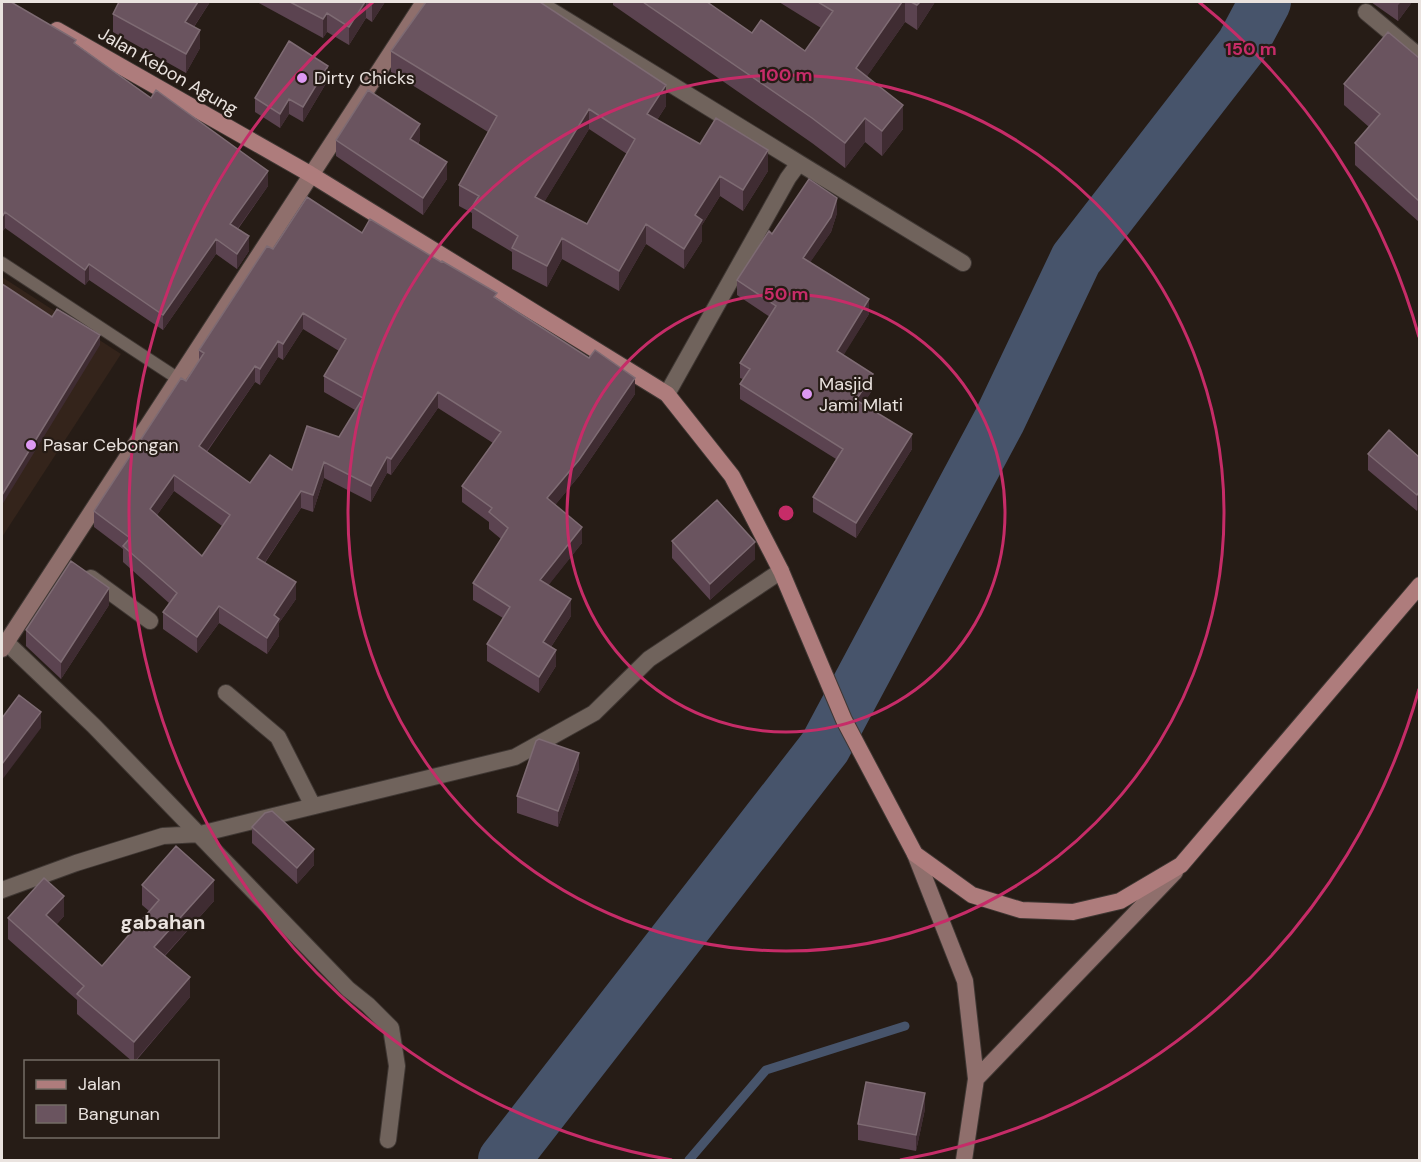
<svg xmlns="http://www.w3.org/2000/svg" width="1421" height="1162" font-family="'DM Sans',sans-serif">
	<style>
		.built { fill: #34241b }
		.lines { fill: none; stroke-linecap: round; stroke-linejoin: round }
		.stream { stroke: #47546b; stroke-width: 9 }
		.river { stroke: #47546b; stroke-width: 52 }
		.service-casing { stroke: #3f3733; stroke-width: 14 }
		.minor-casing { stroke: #3f3733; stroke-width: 18 }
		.secondary-casing { stroke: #3f3733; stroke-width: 18 }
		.primary-casing { stroke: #3f3733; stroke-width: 18 }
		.service { stroke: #70635c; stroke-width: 12 }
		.minor { stroke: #70635c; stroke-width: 16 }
		.secondary { stroke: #8f6f6c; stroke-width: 16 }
		.primary { stroke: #ae7c7c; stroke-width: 16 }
		.wall { fill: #5b4350; fill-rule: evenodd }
		.shaded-wall { fill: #3f2c32 }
		.building { fill: #6a545f; stroke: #7e6b73; stroke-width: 1.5; fill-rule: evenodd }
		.ring { fill: none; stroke: #c62c68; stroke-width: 3 }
		.poi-dot { fill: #dd99f3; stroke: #261c16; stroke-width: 2 }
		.labels { text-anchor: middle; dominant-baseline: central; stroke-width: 4.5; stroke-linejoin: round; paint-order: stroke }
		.street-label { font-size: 18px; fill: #eae3df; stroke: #261c16 }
		.poi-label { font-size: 18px; fill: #eae3df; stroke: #261c16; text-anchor: start }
		.neighbourhood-label { font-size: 20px; font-weight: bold; fill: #eae3df; stroke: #261c16 }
		.centre { fill: #c62c68; stroke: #261c16; stroke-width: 3 }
		.ring-label { font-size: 18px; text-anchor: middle; font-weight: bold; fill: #c62c68; stroke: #261c16; stroke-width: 4.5; stroke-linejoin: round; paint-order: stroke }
	</style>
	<rect width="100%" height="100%" fill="#261c16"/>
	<path class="built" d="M2,277L121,354L2,537Z"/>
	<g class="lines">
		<path class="stream" d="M689,1160L766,1070L905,1026"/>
		<path class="river" d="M504,1160L825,747L999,421L1076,259L1242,45L1265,2"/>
		<defs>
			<path id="service" d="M2,263L177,378"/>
			<path id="minor" d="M537,2L799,163L788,178L667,394
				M1366,12L1420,57
				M799,163L963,263
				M91,578L150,621
				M6,642L94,726L348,989L368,1005L391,1028L397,1066L388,1140
				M226,693L278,737L313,806
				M2,890L76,863L163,836L200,834L515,757L594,713L649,659L781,571"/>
			<path id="secondary" d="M2,649L424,2
				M915,854L965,981L976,1079L964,1160
				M976,1079L1175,872"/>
			<path id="primary" d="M57,30L310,174L667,394L732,476L781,571L844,720L915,854L972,895L1021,910L1073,912L1120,901L1181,865L1420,585"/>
		</defs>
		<use href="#service" class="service-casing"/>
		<use href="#minor" class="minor-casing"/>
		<use href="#secondary" class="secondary-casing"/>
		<use href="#primary" class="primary-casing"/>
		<use href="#service" class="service"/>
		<use href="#minor" class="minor"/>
		<use href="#secondary" class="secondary"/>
		<use href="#primary" class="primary"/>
	</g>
	<path class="wall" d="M2,2L76,44L268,186L238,229L249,251L237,269L216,254L163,330L89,280L85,285L5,228L2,232Z
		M210,2L194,27L200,48L186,73L113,32V14Z
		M257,2H385L372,22L366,18L349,45L327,32L323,38Z
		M613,2H707L752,33L805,51L821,28L779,2H935L917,30L905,22L867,76L903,129L882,156L865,142L845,168L812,143L613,5Z
		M1371,2H1412L1398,21Z
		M391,51L666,106L657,120L700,144L768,171L743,211L720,196L702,225V241L684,269L646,244L619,291L562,259L547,287L512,269V252L472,228V213L459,206V185L488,132L391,72ZM589,129L627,154L587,224L544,202Z
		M1419,58V222L1355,165V143L1369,127L1344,105V84Z
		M328,80L303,122L289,114L280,128L255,112V98Z
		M336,140H420L418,144L447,179L423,215L336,156Z
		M837,213L831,232L810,262L869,314L843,355L873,389L863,404L912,449L856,538L813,512V497L836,459L740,399V384L743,379L740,378V363L770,317L737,295V280Z
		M362,233L497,298L635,394L579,476L555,505L582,543L548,585L571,616L551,647L556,666L539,693L487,661V644L503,618L473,600V583L501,539L489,529V522L462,502V486L493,443L438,408L391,475L387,473L371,502L324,478L313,512L301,508L265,563L296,599L279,623V636L267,654L219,623L197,653L163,629V612L169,603L123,562V549L94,527V511L199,361V350L273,249ZM303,329L339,351L324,376V392L355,410L339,437L292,470L250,483L207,452L255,382L260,385L278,357L283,360ZM174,491L222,526L202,556L157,515Z
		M1368,454L1419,457L1417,511L1368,470Z
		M672,541L755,559L710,600L672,558Z
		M109,605L61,679L26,646V630Z
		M579,769L558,827L517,813V796Z
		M252,827L314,865L297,884L252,843Z
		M142,885L214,901L165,956L190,997L135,1062H133L77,1014V1000L8,939V918L64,916L56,925L102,966L149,911L142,905Z
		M925,1109L916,1151L858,1140V1124Z"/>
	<path class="shaded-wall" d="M198,2H210L185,40V22Z
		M365,2H366V18L349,45V27Z
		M373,2H385L372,22V4Z
		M902,2H905V22L856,92V68Z
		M920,2H935L917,30V5Z
		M1401,2H1412L1398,21V5Z
		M327,13V32L323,38V19Z
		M200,30V48L186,73V54Z
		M328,66V80L303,122V107Z
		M666,85V106L647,135V114Z
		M289,99V114L280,128V114Z
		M903,105V129L882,156V131Z
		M589,109V129L535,217V197Z
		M865,118V142L845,168V143Z
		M420,124V140L410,155V139Z
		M768,150V171L743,211V190Z
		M447,162V179L423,215V198Z
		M268,171V186L230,239V224Z
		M720,176V196L702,225V241L684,269V249L695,215Z
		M837,198V213L831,232L803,273V258Z
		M5,212V228L2,232V217Z
		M646,224V244L619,291V271Z
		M249,236V251L237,269V254Z
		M562,238V259L547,287V266Z
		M216,239V254L163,330V315Z
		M89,264V280L85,285V270Z
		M869,299V314L837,366V351Z
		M303,313V329L283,360V344Z
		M100,335V345L2,505V495Z
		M278,341V357L260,385V369Z
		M255,366V382L199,462V446Z
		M873,374V389L856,415V400Z
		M635,378V394L579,476L547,515V498Z
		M438,392V408L391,475V459Z
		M912,434V449L856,538V523Z
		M387,457V473L371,502V486Z
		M324,462V478L313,512V495Z
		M174,475V491L150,525V509Z
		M301,491V508L257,574V558Z
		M1419,492V508L1417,511V495Z
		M582,527V543L540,596V580Z
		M755,542V559L710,600V584Z
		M296,582V599L279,623V636L267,654V638L274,615Z
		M109,588V605L61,679V662Z
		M571,599V616L543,659V642Z
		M219,606V623L197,653V637Z
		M556,650V666L539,693V677Z
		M41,712V728L2,780V764Z
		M579,753V769L558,827V811Z
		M314,849V865L297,884V868Z
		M214,880V901L154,967V947Z
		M64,896V916L46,936V915Z
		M190,977V997L134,1062V1042Z
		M925,1093V1109L916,1151V1135Z"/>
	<path class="building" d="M2,2H11L76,40L74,43L151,98L156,90L268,171L230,224L249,236L237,254L216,239L163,315L89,264L85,270L5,212L2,217Z
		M119,2H198L185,22L200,30L186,54L113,14Z
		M290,2H365L349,27L327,13L323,19Z
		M426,2H540L666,85L647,114L700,144L716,118L768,150L743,190L720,176L695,215L702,220L684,249L646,224L619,271L562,238L547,266L512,248L518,236L472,207L479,196L459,185L497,116L391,51ZM589,109L635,139L587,224L535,197Z
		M643,2H707L752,33L761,20L805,51L833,11L818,2H902L856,68L903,105L882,131L865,118L845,143L812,118Z
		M911,2H920L917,5Z
		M1388,32L1419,58V201L1355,143L1380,114L1344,84Z
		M289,41L328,66L303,107L289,99L280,114L255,98Z
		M368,90L420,124L410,139L447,162L423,198L336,140Z
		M809,179L837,198L831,217L803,258L869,299L837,351L873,374L856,400L912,434L856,523L813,497L843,449L740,384L750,369L740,363L776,306L737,280L769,231L772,234Z
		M307,197L362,233L370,219L441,262L442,261L497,293L494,297L589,358L595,350L635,378L579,460L547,498L582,527L540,580L571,599L543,642L556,650L539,677L487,644L510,607L473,583L508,528L489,512L492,508L462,486L501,432L438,392L391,459L387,457L371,486L324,462L313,495L301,491L257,558L296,582L274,615L279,619L267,638L219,606L197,637L163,612L177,593L123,546L130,538L94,511L181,378L186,381L204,353L199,350L267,246L273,249ZM303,313L346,339L324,376L363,398L339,437L307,426L292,470L270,455L250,483L199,446L255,366L260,369L278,341L283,344ZM174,475L230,515L202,556L150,509Z
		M2,284L52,317L57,309L100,335L2,495Z
		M1389,430L1419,457V492L1417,495L1368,454Z
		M717,500L755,542L710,584L672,541Z
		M71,561L109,588L61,662L26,630Z
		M19,695L41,712L2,764V718Z
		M539,739L579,753L558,811L517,796L536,741Z
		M272,811L314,849L297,868L252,827L265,813Z
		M176,846L214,880L154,947L190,977L134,1042L77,994L84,986L8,918L44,878L64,896L46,915L102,966L159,900L142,885Z
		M866,1082L925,1093L916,1135L858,1124Z"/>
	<g class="ring">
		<circle cx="786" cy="513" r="219"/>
		<circle cx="786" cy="513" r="438"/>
		<path d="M1419 689A657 657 0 0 1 900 1160M672 1160A657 657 0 0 1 373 2M1199 2A657 657 0 0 1 1419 337"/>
	</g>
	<g class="poi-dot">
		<circle cx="302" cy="78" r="6"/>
		<circle cx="807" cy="394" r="6"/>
		<circle cx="31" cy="445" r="6"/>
	</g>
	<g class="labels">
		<g class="street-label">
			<text transform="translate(168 71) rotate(30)">Jalan Kebon Agung</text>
		</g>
		<g class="poi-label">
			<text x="314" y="78">Dirty Chicks</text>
			<text x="819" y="384">Masjid<tspan x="819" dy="21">Jami Mlati</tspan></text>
			<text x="43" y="445">Pasar Cebongan</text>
		</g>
		<g class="neighbourhood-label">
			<text x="163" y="922">gabahan</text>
		</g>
	</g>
	<circle cx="786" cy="513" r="9" class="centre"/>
	<g class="ring-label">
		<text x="1251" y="55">150 m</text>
		<text x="786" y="81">100 m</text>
		<text x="786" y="300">50 m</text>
	</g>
	<rect width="1421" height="1162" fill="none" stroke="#eae3df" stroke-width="6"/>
	<rect x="24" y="1060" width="195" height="78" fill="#261c16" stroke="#746c66" stroke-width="1.5"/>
	<rect x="36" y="1080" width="30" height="9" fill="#ae7c7c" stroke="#746c66" stroke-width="1.5"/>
	<text x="78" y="1090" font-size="18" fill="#eae3df">Jalan</text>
	<rect x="36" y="1105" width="30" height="18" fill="#6a545f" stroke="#746c66" stroke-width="1.5"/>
	<text x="78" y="1120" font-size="18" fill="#eae3df">Bangunan</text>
</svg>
